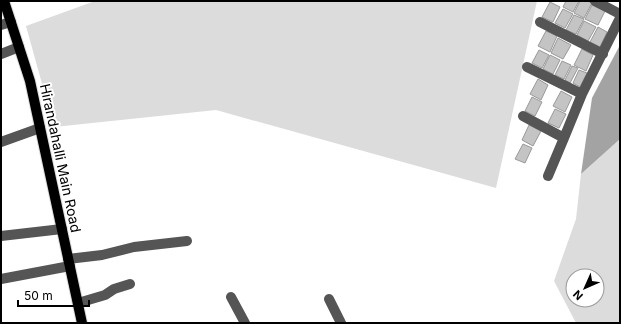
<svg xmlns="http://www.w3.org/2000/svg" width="621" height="324" font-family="Inter,sans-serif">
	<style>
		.green { fill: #dcdcdc; fill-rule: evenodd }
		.water { fill: #a3a3a3 }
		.building { fill: #c4c4c4; stroke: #999 }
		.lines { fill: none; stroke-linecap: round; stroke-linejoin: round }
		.major-casing { stroke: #dbdbdb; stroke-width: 12 }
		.minor { stroke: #555; stroke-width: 10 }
		.major { stroke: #000; stroke-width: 10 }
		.labels { text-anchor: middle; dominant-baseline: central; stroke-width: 4; stroke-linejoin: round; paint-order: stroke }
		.street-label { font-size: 14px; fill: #000; stroke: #fff }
	</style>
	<rect width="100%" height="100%" fill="#fff"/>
	<path class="green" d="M95,1H537L496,188L216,110L54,127L26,26Z
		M620,139V323H576L554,281L576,219L581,174ZM573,276H597V300H573Z"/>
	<path class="water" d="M620,45V139L581,174L592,98Z"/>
	<path class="building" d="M566,1H579L573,12L563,7Z
		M580,1H587L592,3L584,18L574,13Z
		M550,2L560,7L553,22L542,17Z
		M592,5L605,11L598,25L585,19Z
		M563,9L573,14L565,28L555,23Z
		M574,15L584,19L576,34L566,30Z
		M584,21L596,27L588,41L577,35Z
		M598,27L607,32L600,47L590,42Z
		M546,31L557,36L550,52L538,46Z
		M558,38L571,45L563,59L551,53Z
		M582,49L593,55L586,71L574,65Z
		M539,50L549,55L542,68L532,63Z
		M550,55L560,60L553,74L543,69Z
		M562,61L571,65L564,79L555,75Z
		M572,66L578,68L570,83L565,80Z
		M579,70L587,73L580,87L573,83Z
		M538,79L548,85L541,100L530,94Z
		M561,91L572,97L565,112L553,106Z
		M532,97L542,102L535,116L525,111Z
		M555,109L566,114L559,128L548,123Z
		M529,125L541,131L533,146L522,140Z
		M523,144L532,148L525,163L515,159Z"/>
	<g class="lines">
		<defs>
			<path id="major" d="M4,1L30,81L82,323"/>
		</defs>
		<use href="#major" class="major-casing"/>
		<path class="minor" d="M595,1L620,14
			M540,22L603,54
			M1,25L11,22
			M1,54L19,47
			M527,67L582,94
			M523,116L564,138
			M1,142L40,128
			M548,176L564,138L582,94L620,18
			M1,236L62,229
			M68,259L102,255L134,247L187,241
			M1,279L70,266
			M231,297L245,323
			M329,299L341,323
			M78,303L105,295L114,289L130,284"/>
		<use href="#major" class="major"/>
	</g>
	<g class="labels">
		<g class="street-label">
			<text transform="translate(61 158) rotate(78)">Hirandahalli Main Road</text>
		</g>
	</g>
	<rect width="621" height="324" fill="none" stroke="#000000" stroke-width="4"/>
	<g transform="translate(585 288) rotate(225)"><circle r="19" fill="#ffffff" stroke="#999999"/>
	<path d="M0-3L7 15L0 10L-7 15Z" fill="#000000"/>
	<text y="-6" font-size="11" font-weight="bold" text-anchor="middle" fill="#000000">N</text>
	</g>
	<path d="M18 300v6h71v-6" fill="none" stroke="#000000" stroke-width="2"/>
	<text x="24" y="300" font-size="12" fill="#000000" stroke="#ffffff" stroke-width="3" paint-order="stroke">50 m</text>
</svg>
